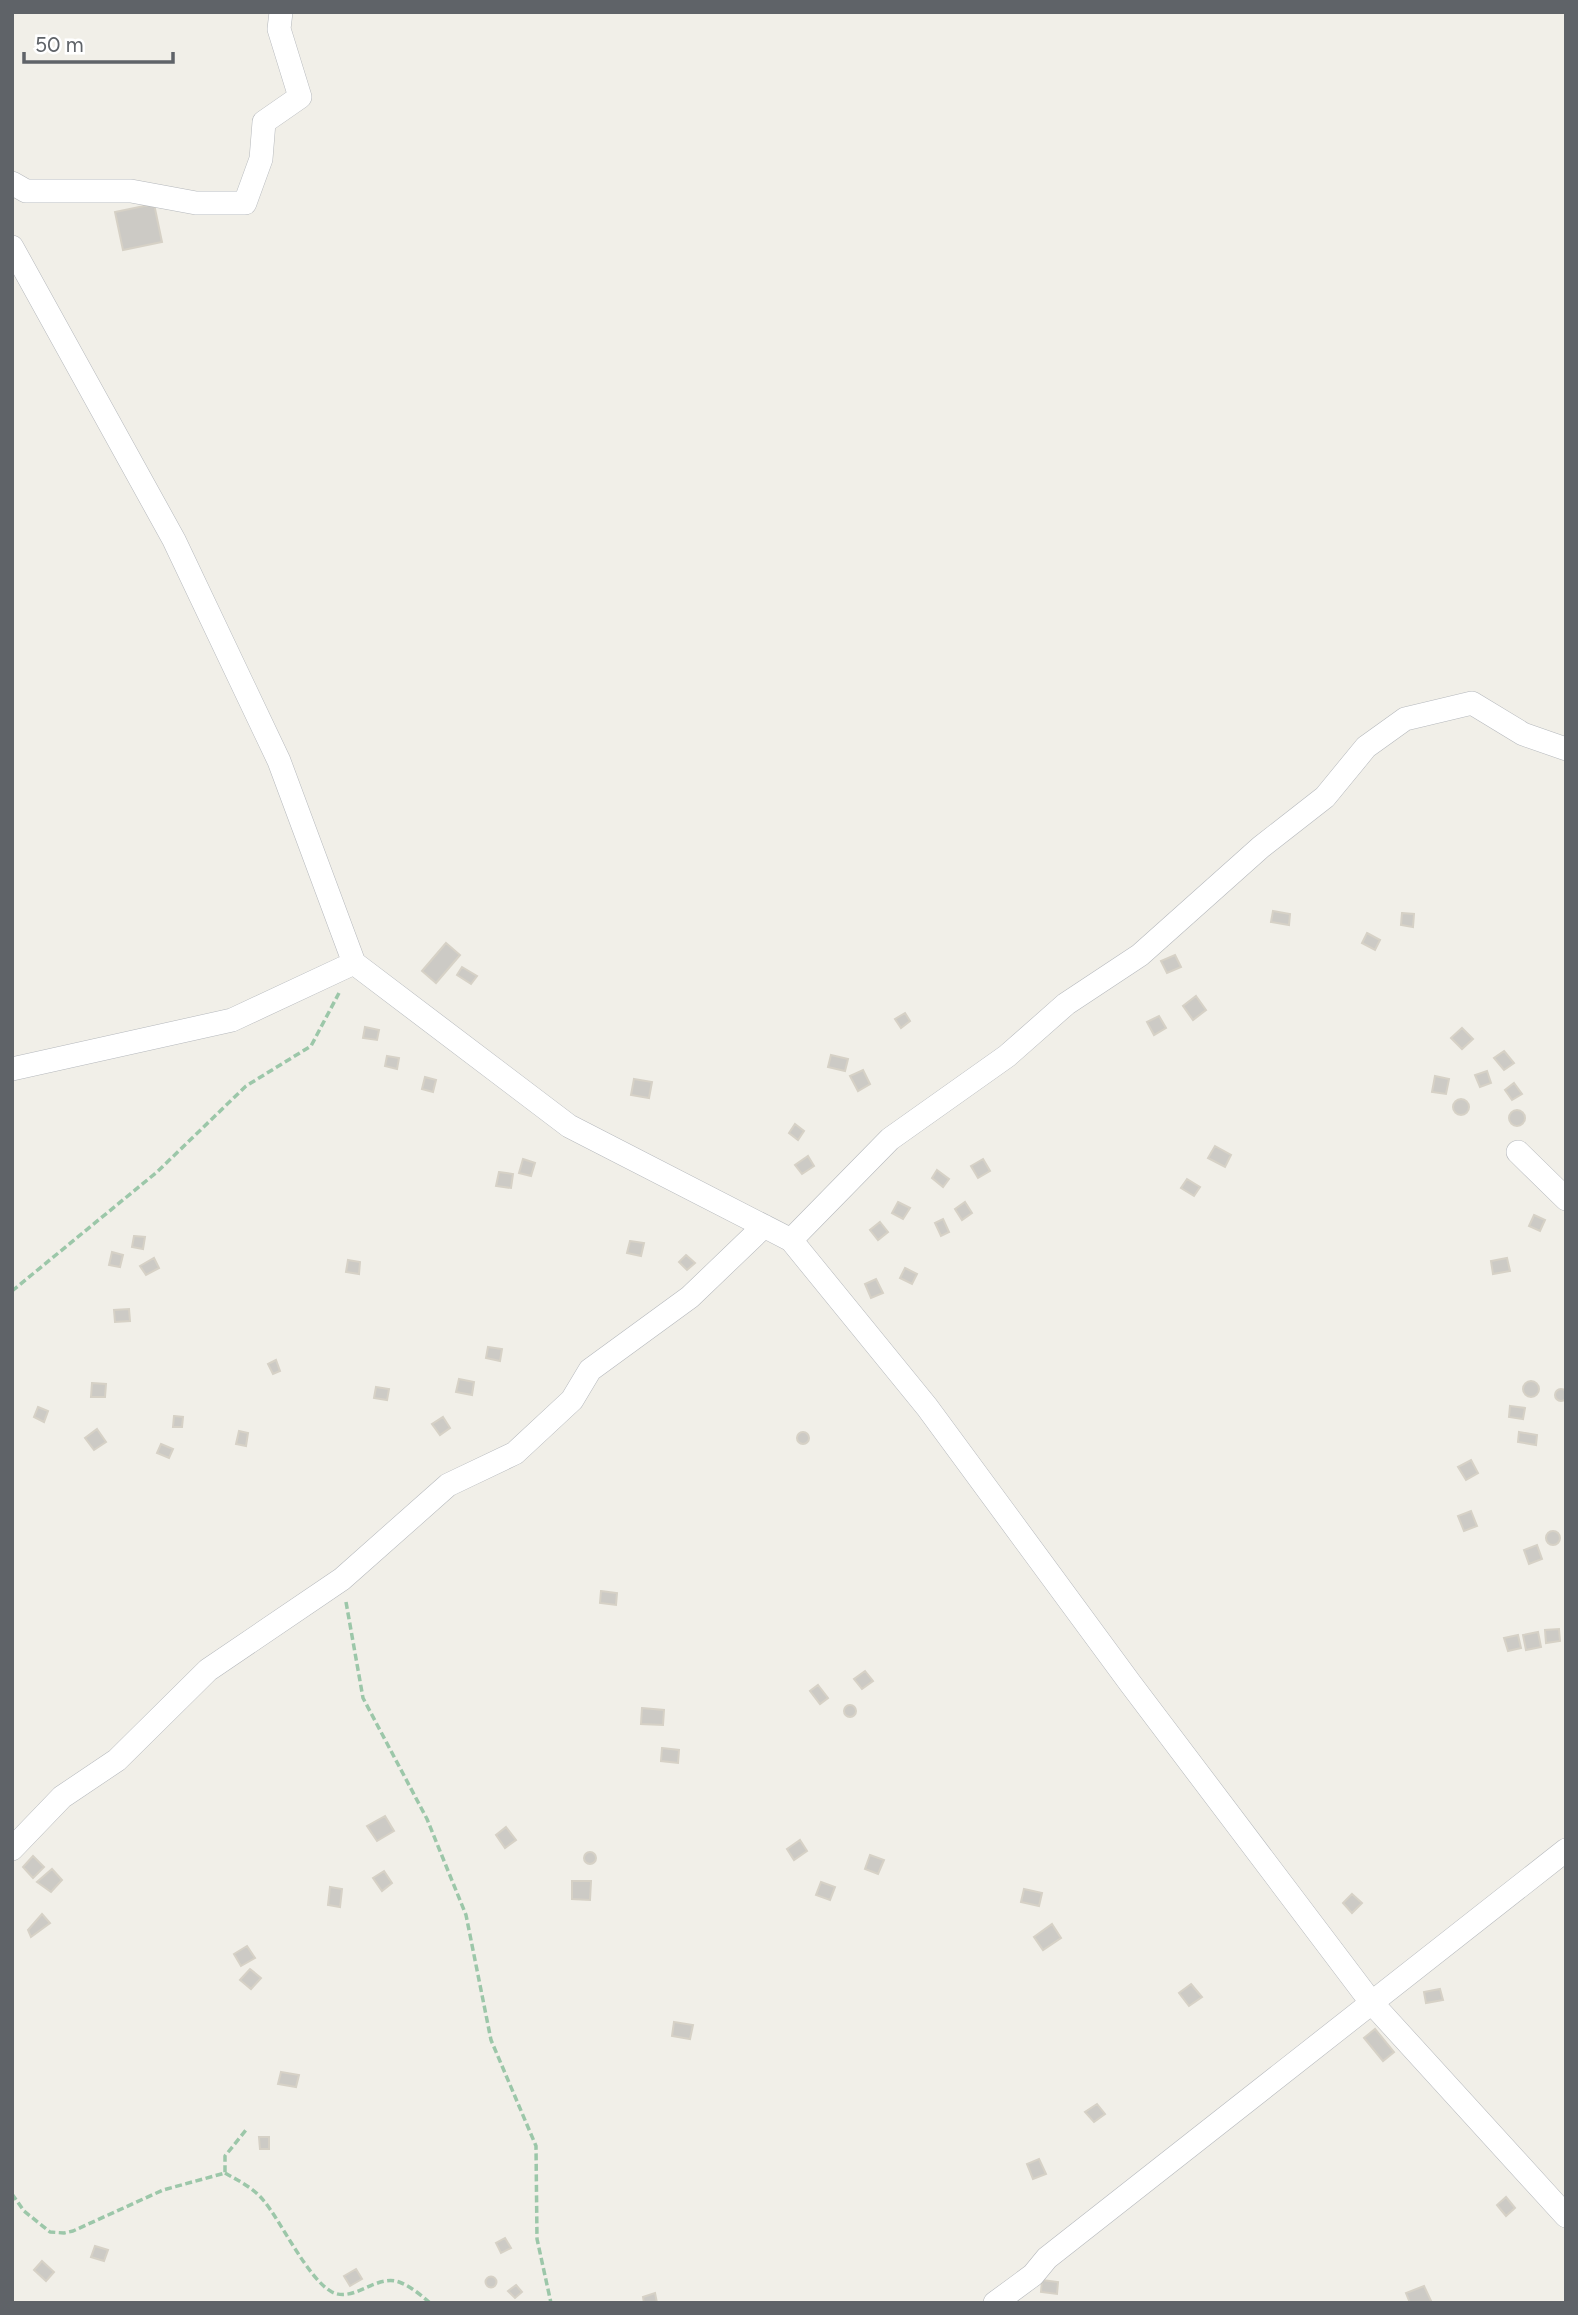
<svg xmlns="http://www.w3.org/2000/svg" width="1578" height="2315" font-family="Figtree,sans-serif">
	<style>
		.building { fill: #cccac5; stroke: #d6d1c6; stroke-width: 2 }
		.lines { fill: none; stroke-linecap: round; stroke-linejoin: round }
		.minor-casing { stroke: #b5b8bc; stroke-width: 24 }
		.path { stroke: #9cc7a9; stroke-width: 3.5; stroke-dasharray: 7 3.5; stroke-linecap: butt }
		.minor { stroke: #fff; stroke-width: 23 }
	</style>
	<rect width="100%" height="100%" fill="#f1efe8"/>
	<path class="building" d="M154,204L162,242L123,250L115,212Z
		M1273,911L1290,914L1289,925L1271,922Z
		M1402,913L1414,914L1413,927L1401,925Z
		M1367,933L1380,940L1375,950L1362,943Z
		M446,943L460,955L436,983L422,971Z
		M1175,955L1181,967L1167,973L1161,961Z
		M462,967L477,976L471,984L457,975Z
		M1196,996L1206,1010L1193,1020L1183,1006Z
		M905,1013L910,1021L901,1028L895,1019Z
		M1159,1016L1166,1028L1154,1035L1147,1022Z
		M365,1027L379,1030L377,1040L363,1038Z
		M1462,1028L1473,1039L1462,1049L1451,1038Z
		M1504,1051L1514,1063L1504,1070L1494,1058Z
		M831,1055L848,1059L845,1071L828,1067Z
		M387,1056L399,1058L397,1069L385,1066Z
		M863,1070L870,1084L858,1091L850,1076Z
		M1487,1071L1491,1083L1480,1087L1475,1075Z
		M1435,1076L1449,1079L1446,1094L1432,1092Z
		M425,1077L436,1080L433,1092L422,1089Z
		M634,1079L652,1082L649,1098L631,1095Z
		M1514,1083L1522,1094L1512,1100L1505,1090Z
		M1453 1107a8 8 0 1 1 16 0a8 8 0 1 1-16 0Z
		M1509 1118a8 8 0 1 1 16 0a8 8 0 1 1-16 0Z
		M795,1124L804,1131L798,1140L789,1133Z
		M1215,1146L1231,1155L1225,1167L1208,1158Z
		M808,1156L814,1166L802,1174L795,1165Z
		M523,1159L535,1163L531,1176L519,1173Z
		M983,1159L990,1171L978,1178L971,1166Z
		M937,1170L949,1179L943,1187L932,1178Z
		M499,1172L513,1174L511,1188L496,1186Z
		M1187,1179L1200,1187L1194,1196L1181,1188Z
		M898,1202L910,1208L903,1219L892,1213Z
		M965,1202L972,1213L962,1220L955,1209Z
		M1534,1215L1545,1220L1540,1231L1529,1226Z
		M943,1219L949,1232L941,1236L935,1223Z
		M880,1222L888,1232L878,1240L870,1230Z
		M134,1236L145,1237L143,1249L132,1247Z
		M630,1241L644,1243L641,1256L627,1253Z
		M112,1252L123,1255L120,1267L109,1265Z
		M686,1255L695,1263L687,1270L679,1262Z
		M154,1258L159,1268L146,1275L140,1266Z
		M1507,1258L1510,1271L1493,1274L1491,1261Z
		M348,1260L360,1262L359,1274L346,1272Z
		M905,1268L917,1274L912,1284L900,1278Z
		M876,1279L883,1293L871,1298L865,1284Z
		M129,1309L130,1321L115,1322L114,1310Z
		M488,1347L502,1349L500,1361L486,1358Z
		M276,1360L280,1371L273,1374L268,1364Z
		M459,1379L474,1382L472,1395L456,1392Z
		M1523 1389a8 8 0 1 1 16 0a8 8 0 1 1-16 0Z
		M92,1383L106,1384L105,1397H91Z
		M376,1387L389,1389L387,1400L374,1398Z
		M1555 1395a6 6 0 1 1 12 0a6 6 0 1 1-12 0Z
		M1510,1406L1525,1408L1523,1419L1509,1417Z
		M38,1407L48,1411L44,1422L34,1417Z
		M174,1416L183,1417L182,1427H173Z
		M443,1417L450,1428L440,1435L432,1424Z
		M97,1429L106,1442L94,1450L85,1438Z
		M239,1431L248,1433L246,1446L236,1444Z
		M797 1438a6 6 0 1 1 12 0a6 6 0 1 1-12 0Z
		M1519,1432L1537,1435L1536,1445L1518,1442Z
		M161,1444L173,1449L169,1458L157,1453Z
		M1471,1460L1478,1473L1466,1480L1458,1467Z
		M1471,1511L1477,1526L1464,1531L1458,1516Z
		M1546 1538a7 7 0 1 1 14 0a7 7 0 1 1-14 0Z
		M1537,1545L1542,1559L1529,1564L1524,1550Z
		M601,1591L617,1593L616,1605L600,1603Z
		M1559,1629L1560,1641L1546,1643L1545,1630Z
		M1538,1632L1541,1647L1526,1650L1523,1635Z
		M1518,1635L1521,1648L1508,1651L1504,1638Z
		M865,1671L873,1681L862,1689L854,1679Z
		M818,1685L828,1698L820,1704L810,1691Z
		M844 1711a6 6 0 1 1 12 0a6 6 0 1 1-12 0Z
		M642,1708L664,1710L663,1725L641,1724Z
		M662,1748L679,1750L678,1763L661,1761Z
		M385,1816L394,1831L377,1841L367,1826Z
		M506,1827L516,1840L505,1848L496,1835Z
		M800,1840L807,1851L794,1860L787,1849Z
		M584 1858a6 6 0 1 1 12 0a6 6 0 1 1-12 0Z
		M870,1855L884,1860L878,1874L865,1869Z
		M33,1856L44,1867L33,1878L23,1867Z
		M52,1869L62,1880L51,1892L37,1882Z
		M384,1871L392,1883L382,1891L373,1878Z
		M572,1881H591L590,1900L572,1899Z
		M821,1882L835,1887L830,1900L816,1895Z
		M330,1887L342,1889L340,1907L328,1905Z
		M1024,1889L1042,1893L1039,1906L1021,1902Z
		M1352,1894L1362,1903L1352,1913L1343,1903Z
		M42,1914L50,1923L31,1937L28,1930Z
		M1052,1924L1061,1938L1043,1950L1034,1937Z
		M247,1946L255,1958L241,1966L234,1954Z
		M250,1969L261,1978L251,1989L240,1980Z
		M1191,1984L1202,1997L1189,2006L1179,1993Z
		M1440,1989L1443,2000L1426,2003L1424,1992Z
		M674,2022L693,2025L690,2039L672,2036Z
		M1375,2029L1394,2052L1383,2061L1364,2038Z
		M281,2072L299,2075L296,2087L278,2084Z
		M1097,2104L1105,2114L1094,2122L1085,2112Z
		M259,2137H269V2149H260Z
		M1039,2159L1046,2174L1033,2179L1027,2164Z
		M1506,2197L1515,2208L1506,2216L1497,2205Z
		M505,2238L511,2248L501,2253L496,2243Z
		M95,2246L108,2250L104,2261L91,2257Z
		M42,2261L54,2272L46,2281L34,2270Z
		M356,2269L362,2279L350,2286L344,2276Z
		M485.5 2282a5.5 5.5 0 1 1 11 0a5.5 5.5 0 1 1-11 0Z
		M1042,2280L1058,2282L1057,2294L1041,2292Z
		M516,2285L522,2292L515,2298L508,2291Z
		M1424,2286L1432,2303H1410L1406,2293Z
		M655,2293L657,2303H644L643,2297Z"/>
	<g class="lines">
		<defs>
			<path id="minor" d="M12,183L26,191H131L196,203H245L261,159L264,122L300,97L279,29L281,12
				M12,247L174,540L279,761L354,963L569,1126L791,1240L927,1407L1130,1683L1371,2002L1566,2216
				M12,1069L232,1020L354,963
				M1518,1152L1566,1199
				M791,1240L890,1139L1007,1056L1066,1004L1140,955L1261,847L1325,797L1366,747L1405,719L1472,703L1523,734L1566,749
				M12,1849L62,1797L117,1760L208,1670L342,1579L448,1485L515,1453L572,1400L590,1370L690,1297L764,1226
				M995,2303L1033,2275L1047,2258L1566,1850"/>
		</defs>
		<use href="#minor" class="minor-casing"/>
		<path class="path" d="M12,1291L157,1172L246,1086L311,1046L339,993
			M346,1602L363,1698L427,1819L466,1915L491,2040L536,2146L537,2239L551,2303
			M225,2173C239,2181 254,2188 264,2201C282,2223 308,2279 332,2292C354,2303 376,2274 399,2282C410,2286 421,2295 430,2303
			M12,2194L24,2211L50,2232L64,2233L73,2231L163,2190L225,2173V2156L246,2130"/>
		<use href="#minor" class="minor"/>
	</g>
	<rect width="1578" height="2315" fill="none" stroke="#5f6368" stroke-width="28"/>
	<path d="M24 52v10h149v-10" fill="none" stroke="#5f6368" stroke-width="3.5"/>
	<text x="35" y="52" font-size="21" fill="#5f6368" stroke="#ffffff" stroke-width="5" paint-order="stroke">50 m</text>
</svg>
